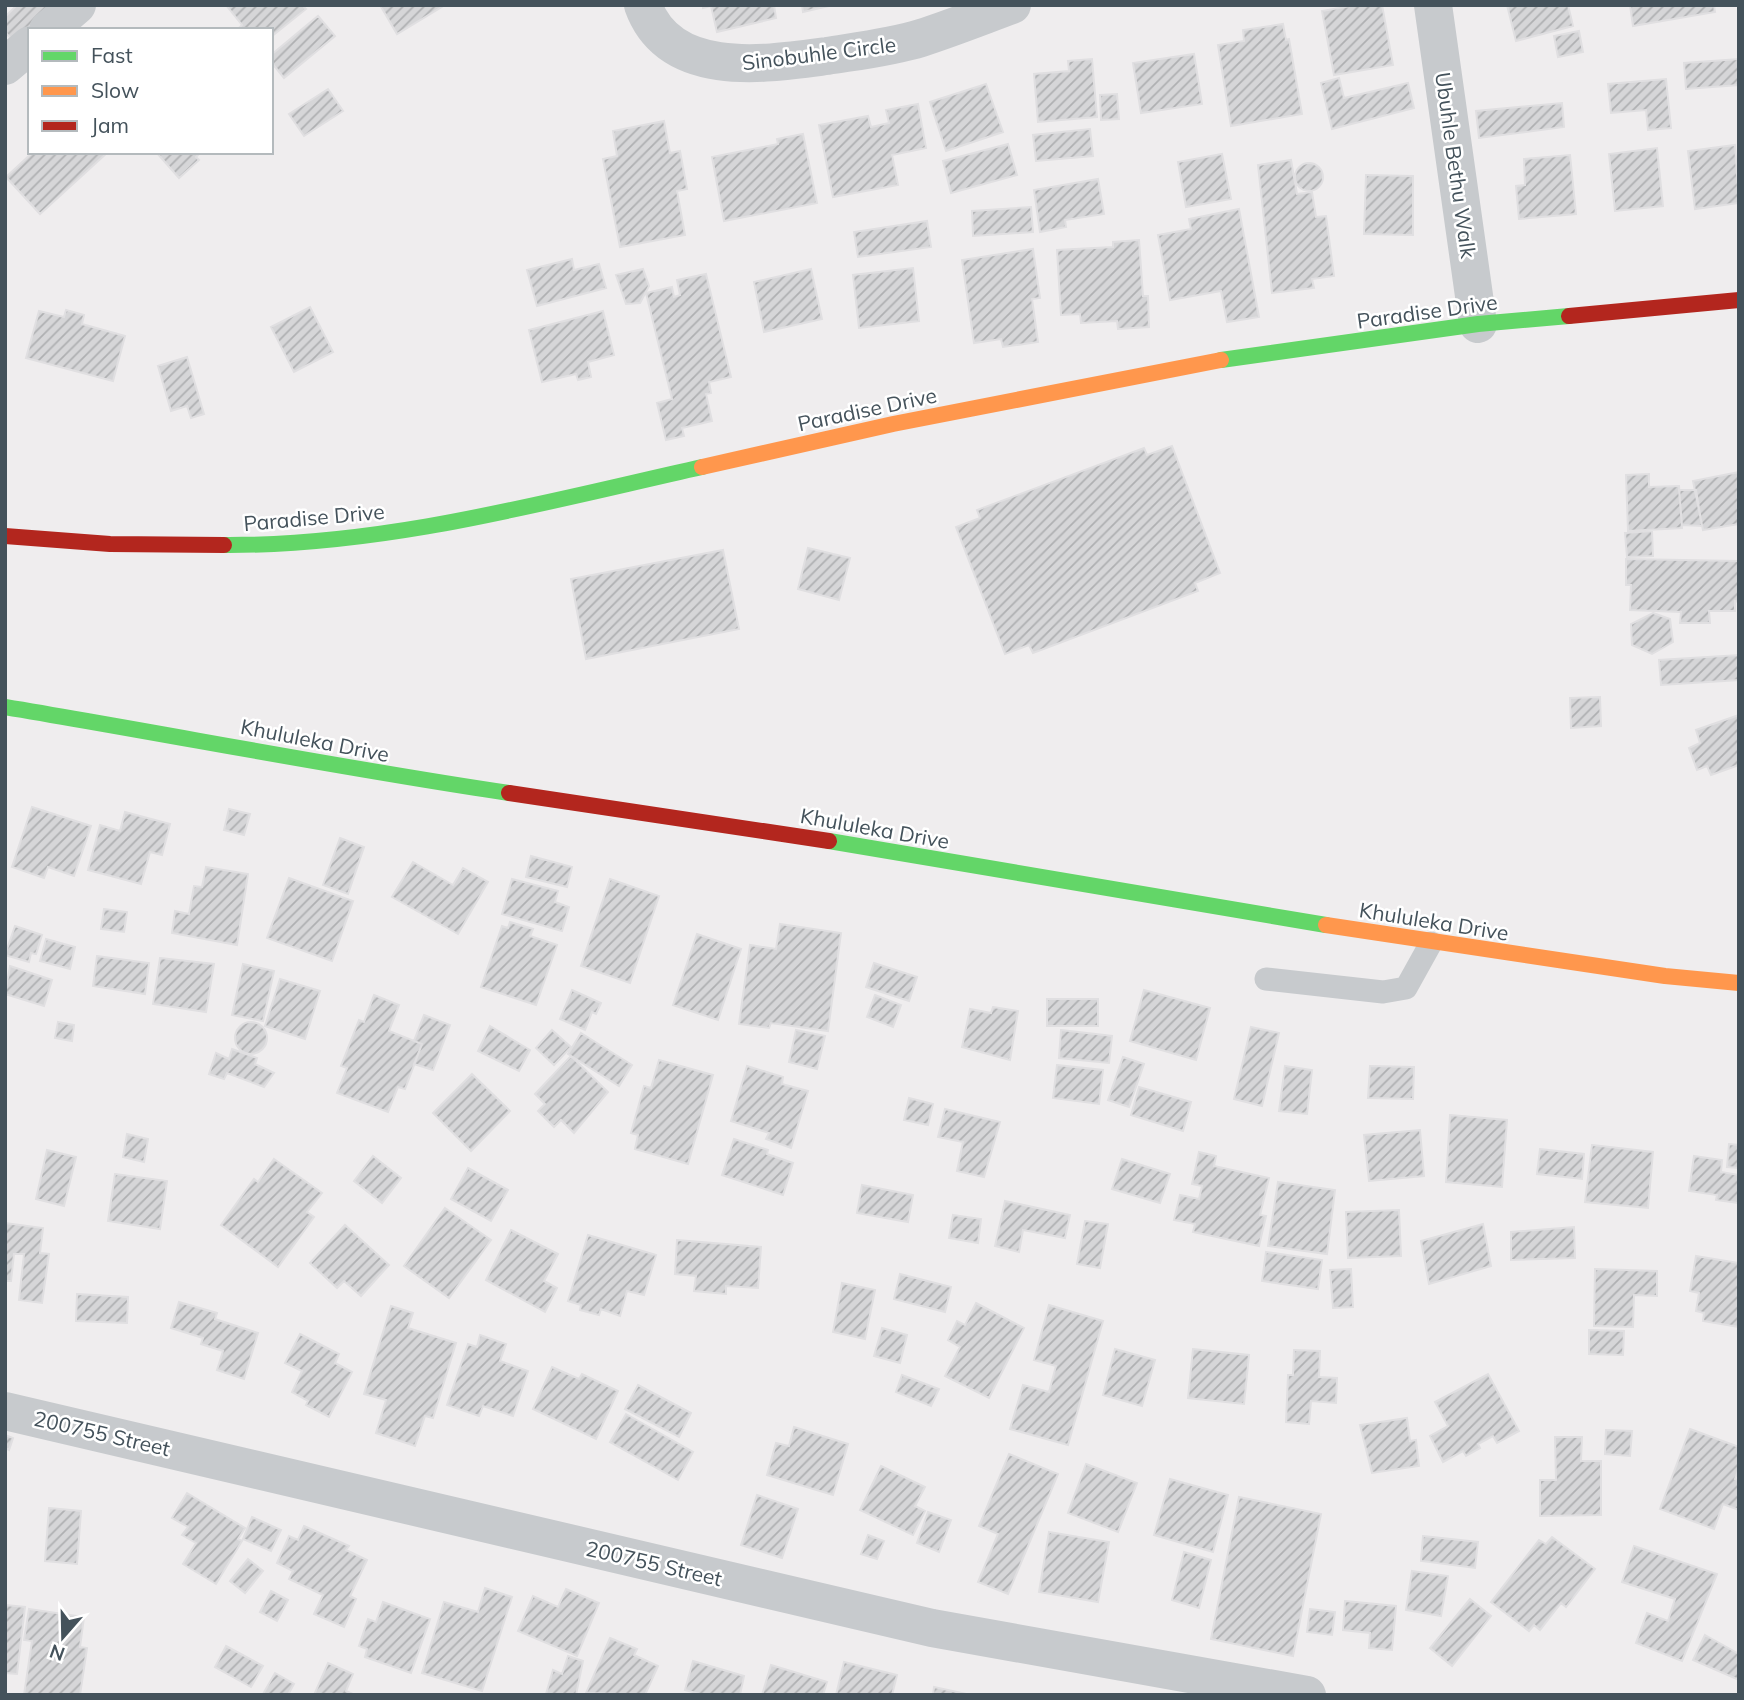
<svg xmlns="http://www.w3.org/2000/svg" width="1744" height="1700" font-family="Mulish,sans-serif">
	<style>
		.building { fill: url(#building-hatch); stroke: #e0dfe1; stroke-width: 2 }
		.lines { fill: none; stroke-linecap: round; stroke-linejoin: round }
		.lane { stroke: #c7cacd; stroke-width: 23 }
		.street { stroke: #c7cacd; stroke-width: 38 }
		.fast { stroke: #63d668; stroke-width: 16 }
		.slow { stroke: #ff974d; stroke-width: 16 }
		.jam { stroke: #b3261e; stroke-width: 16 }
		.labels { text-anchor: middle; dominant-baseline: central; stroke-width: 5; stroke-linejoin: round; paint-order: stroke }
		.street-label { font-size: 21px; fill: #44525b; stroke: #fff }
	</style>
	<defs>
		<pattern id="building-hatch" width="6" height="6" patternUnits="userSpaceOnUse" patternTransform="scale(1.75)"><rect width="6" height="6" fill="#d6d6d8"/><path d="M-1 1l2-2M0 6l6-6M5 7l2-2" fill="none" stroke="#afb0b2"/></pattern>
	</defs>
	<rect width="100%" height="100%" fill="#efedee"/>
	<path class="building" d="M17,5H51L14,42L5,32V17Z
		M226,5H302L306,9L271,37V30H237L242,25Z
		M380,5H445L397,34Z
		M703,5H774L776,18L717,32L711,6L703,8Z
		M802,5H833L803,12Z
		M1356,5H1382L1393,65L1334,75L1322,11Z
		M1507,5H1568L1573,26L1516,41Z
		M1630,5H1714L1715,12L1633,26Z
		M318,16L335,36L284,78L271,62V55Z
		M1283,24L1286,40L1289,39L1302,114L1231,126L1218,45L1244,41L1243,30Z
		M1579,31L1583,52L1558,57L1554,36Z
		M1194,54L1202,104L1141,113L1133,63Z
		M1092,59L1097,117L1038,122L1034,74L1069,71L1068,61Z
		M1739,59V85L1686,89L1684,63Z
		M1339,78L1344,98L1408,83L1414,108L1332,129L1321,83Z
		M1666,79L1671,128L1648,130L1646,110L1611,113L1608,84Z
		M986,84L1003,132L946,151L930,102Z
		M328,89L343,111L304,136L289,114Z
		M1117,94L1119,119L1101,120L1100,95Z
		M1562,103L1564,127L1479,138L1476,111Z
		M918,104L926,148L892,155L898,185L833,197L819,125L868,116L871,127L889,123L886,110Z
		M664,121L670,153L680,151L687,189L677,191L685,235L620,247L603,159L617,156L613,131Z
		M1090,129L1093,156L1036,161L1033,135Z
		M803,134L817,203L724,221L712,157L778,144L777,139Z
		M1008,144L1017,175L951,193L943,161Z
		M1735,145L1739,203L1695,209L1688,151Z
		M1657,148L1663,206L1615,211L1609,154Z
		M33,152H108L40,214L6,177Z
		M156,152H201L196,157L199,160L179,178Z
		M1222,154L1231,199L1186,207L1178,162Z
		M1570,155L1576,214L1519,219L1516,186L1525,185L1524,159Z
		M1291,160L1297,194L1312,192L1316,217L1326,216L1334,276L1312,279L1314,288L1272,293L1258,165Z
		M1295 177a14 14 0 1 1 28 0a14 14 0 1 1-28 0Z
		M1366,175L1413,176V235L1364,234Z
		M1098,179L1104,214L1065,220L1066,227L1040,232L1034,190Z
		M1031,207L1033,232L973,236L972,211Z
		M1239,209L1259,317L1227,322L1221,291L1170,300L1158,235L1191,229L1189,219Z
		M927,221L931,247L858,257L854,232Z
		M1139,240L1143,296H1148L1149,327L1118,329L1117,321L1081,323L1080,314L1061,315L1057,250L1113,247V242Z
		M1033,249L1040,298L1032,299L1038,342L1003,347L1001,339L974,343L962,260Z
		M572,259L574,270L599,264L606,288L537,306L527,270Z
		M913,268L919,321L859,328L853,275Z
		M643,269L649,286L640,303L626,304L616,275Z
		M811,269L822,319L764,332L754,282Z
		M706,274L731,377L709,382L711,393L706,394L712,421L682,428L684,436L666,440L657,403L672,399L646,293L672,287L674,297L680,295L677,280Z
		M310,307L333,352L294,372L271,327Z
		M66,310L84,315L82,324L125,336L113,381L26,358L39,311L64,317Z
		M603,311L614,355L588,362L591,377L578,380L576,374L542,382L529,330Z
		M187,357L204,414L191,418L187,406L171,411L158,366Z
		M1172,446L1220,573L1195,583L1198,591L1033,653L1029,645L1005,654L956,527L980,518L977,510L1144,448L1147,455Z
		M1739,472V524L1703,530L1693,481Z
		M1649,474V487L1679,486L1682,528L1628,531L1626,475Z
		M1679,490H1696L1702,526L1682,525Z
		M1652,531L1653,556L1627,557L1625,533Z
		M808,548L850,558L839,600L798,589Z
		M723,550L739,629L586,659L571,579Z
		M1626,559L1739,561V602L1735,601V611H1709L1710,623H1680L1681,612L1630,610L1631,585H1626Z
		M1653,613L1670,619L1673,642L1652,654L1632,645L1631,624Z
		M1739,655V680L1661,685L1659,660Z
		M1600,697L1601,726L1571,728L1570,698Z
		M1739,715V765L1711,775L1707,766L1697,770L1689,748L1700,743L1696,730Z
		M32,807L91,826L74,876L48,867L44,878L12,867Z
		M229,809L250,814L244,835L224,830Z
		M125,812L170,824L162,855L150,852L141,884L88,870L100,825L120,831Z
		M340,838L364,847L348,894L323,885Z
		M531,856L572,867L567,887L526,877Z
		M413,862L453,885L463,868L488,882L458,934L392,897Z
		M206,867L248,874L237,945L172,933L175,911L189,914L194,886L202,887Z
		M289,878L353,901L332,961L267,938Z
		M512,879L558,891L555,902L569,907L562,931L502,914Z
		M610,879L659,896L630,983L581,966Z
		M104,909L127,912L124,932L101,929Z
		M510,922L533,929L530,936L557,945L536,1005L481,987L502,926L508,928Z
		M780,924L841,933L828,1031L771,1023L769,1028L739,1024L750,945L776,949Z
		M15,926L42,935L36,954L31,953L29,962L5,955Z
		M697,934L741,949L718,1020L673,1005Z
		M46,939L75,947L70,969L40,961Z
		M97,956L149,963L145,994L93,986Z
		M160,958L214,964L206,1012L153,1004Z
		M874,963L917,977L909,1001L866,987Z
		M243,964L274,971L263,1021L232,1015Z
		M10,966L52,980L44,1006L5,994Z
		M280,979L320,991L305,1039L265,1026Z
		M572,990L601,1003L596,1014L592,1012L585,1030L560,1019Z
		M1144,990L1210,1008L1196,1060L1130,1041Z
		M374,995L399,1005L389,1031L422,1044L405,1089L398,1087L388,1112L337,1093L347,1068L341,1066L359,1020L364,1022Z
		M875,995L901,1005L893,1027L867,1017Z
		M1047,999H1098V1026H1047Z
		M993,1007L1018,1011L1010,1060L962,1047L970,1009L991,1013Z
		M424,1015L450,1025L433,1070L414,1064L422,1044L414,1041Z
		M58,1022L74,1025L72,1041L55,1038Z
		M235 1038a16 16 0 1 1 32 0a16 16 0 1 1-32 0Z
		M490,1026L530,1050L519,1071L478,1051Z
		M1251,1027L1279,1033L1262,1106L1234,1099Z
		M552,1030L571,1047L554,1065L536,1048Z
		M796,1030L825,1036L817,1069L789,1062Z
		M1061,1030L1112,1036L1109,1063L1059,1058Z
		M581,1033L632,1065L619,1086L568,1054Z
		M232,1049L257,1058L255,1064L274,1073L264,1087L227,1073L224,1079L209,1074L216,1053L229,1059Z
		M571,1056L608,1092L574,1133L561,1120L554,1127L538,1111L545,1104L535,1094Z
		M1123,1057L1144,1064L1129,1107L1108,1100Z
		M659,1060L713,1075L688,1164L635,1149L638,1135L631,1133L644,1086L651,1088Z
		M1057,1065L1103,1070L1099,1104L1053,1098Z
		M747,1066L783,1077L782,1084L808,1091L791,1148L766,1139L769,1133L731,1121Z
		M1285,1066L1312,1070L1307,1114L1279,1111Z
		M1370,1066L1414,1067L1413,1099L1368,1098Z
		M472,1074L510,1111L471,1151L433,1113Z
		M1139,1087L1191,1102L1183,1131L1131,1115Z
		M909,1098L933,1104L928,1125L904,1120Z
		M945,1109L1000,1122L984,1177L957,1171L963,1142L938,1137Z
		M1450,1115L1507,1120L1502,1187L1446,1182Z
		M1420,1130L1424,1176L1369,1181L1364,1135Z
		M127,1134L148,1139L144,1162L123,1157Z
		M734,1139L768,1150L767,1154L793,1163L783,1195L722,1175Z
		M1729,1144L1739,1145V1168L1727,1167Z
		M1592,1145L1653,1152L1648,1208L1585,1202Z
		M1540,1149L1584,1154L1582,1179L1537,1174Z
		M47,1150L76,1157L64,1206L36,1199Z
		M1199,1152L1216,1156L1214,1166L1269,1178L1260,1215L1266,1216L1259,1246L1193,1232L1195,1224L1174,1220L1180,1195L1199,1199L1202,1186L1192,1184Z
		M373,1156L401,1178L382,1203L354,1181Z
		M1694,1156L1722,1160L1721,1172L1739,1175V1203L1716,1200L1717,1195L1689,1191Z
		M274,1159L322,1193L307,1212L314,1217L278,1267L221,1225L254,1179L258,1182Z
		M1122,1159L1170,1174L1160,1203L1112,1189Z
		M468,1168L508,1190L491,1221L451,1199Z
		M115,1174L167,1181L160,1229L108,1221Z
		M1278,1182L1335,1190L1327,1254L1268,1246Z
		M862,1185L913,1195L908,1222L857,1213Z
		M1005,1201L1070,1215L1065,1238L1023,1230L1019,1252L995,1246Z
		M445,1208L491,1240L449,1298L404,1266Z
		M1399,1210L1401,1256L1348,1258L1346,1212Z
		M953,1215L981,1219L978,1243L949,1238Z
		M1085,1221L1108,1224L1100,1268L1077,1264Z
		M5,1223L43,1228L40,1253L49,1254L42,1303L19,1300L24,1254H14L11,1281H5Z
		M1483,1224L1491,1266L1429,1284L1421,1241Z
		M345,1225L389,1265L361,1296L344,1281L337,1288L310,1263Z
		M1574,1227L1575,1258L1511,1260V1232Z
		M511,1230L558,1254L544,1281L557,1288L545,1312L486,1280Z
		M588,1235L656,1255L644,1295L627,1291L620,1316L601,1309L599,1315L580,1310L581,1305L568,1301Z
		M677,1240L761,1247L758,1288L726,1286V1294L694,1291L696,1276L675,1274Z
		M1266,1252L1322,1260L1318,1289L1262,1281Z
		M1696,1256L1739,1263V1327L1703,1321L1704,1313L1696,1311L1699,1293L1690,1291Z
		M1351,1269L1353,1307L1333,1308L1330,1270Z
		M1595,1269L1657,1271V1296L1634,1295L1633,1327L1594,1326Z
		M900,1274L951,1287L945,1312L894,1299Z
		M842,1283L875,1290L865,1339L833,1332Z
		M77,1294L128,1297L127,1323L76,1321Z
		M179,1302L217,1313L215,1319L258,1333L244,1379L217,1370L223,1351L201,1344L203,1338L171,1328Z
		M976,1303L1024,1328L989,1398L945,1376L960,1347L948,1340L957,1321L965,1325Z
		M1049,1305L1103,1321L1068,1445L1010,1429L1023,1385L1049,1392L1056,1366L1034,1360Z
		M391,1306L413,1313L408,1328L456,1343L433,1418L425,1416L415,1446L376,1433L386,1400L364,1394Z
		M882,1328L907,1335L900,1363L874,1356Z
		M1589,1330L1624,1331L1623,1355L1589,1354Z
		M300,1334L339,1354L335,1363L352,1372L329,1417L306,1405L308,1401L292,1392L302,1371L285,1363Z
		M480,1335L506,1344L500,1361L528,1371L513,1416L483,1406L479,1416L447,1405L468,1344L477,1347Z
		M1115,1349L1155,1360L1142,1406L1103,1395Z
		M1193,1349L1249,1355L1244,1404L1188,1398Z
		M1294,1350L1320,1351L1319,1377L1337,1378L1336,1403L1311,1401L1309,1424L1286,1422L1288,1375H1293Z
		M552,1367L579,1379L582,1374L618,1391L596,1439L533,1409Z
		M1488,1374L1519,1431L1497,1443L1493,1436L1478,1444L1480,1448L1466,1456L1463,1451L1443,1462L1430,1436L1448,1426L1435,1402Z
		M902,1375L939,1389L931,1406L896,1392Z
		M638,1385L691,1413L679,1437L625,1409Z
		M626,1414L693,1452L678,1480L610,1442Z
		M1407,1418L1410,1441L1416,1440L1419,1466L1372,1473L1360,1425Z
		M794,1427L848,1444L833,1495L767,1475L776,1443L789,1446Z
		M1690,1429L1739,1447V1468L1735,1479L1739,1480V1510L1723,1504L1714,1529L1660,1509Z
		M1606,1430L1632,1431L1630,1456L1605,1454Z
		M5,1435L13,1438L9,1450L5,1448Z
		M1555,1437H1582L1581,1461H1601V1515L1540,1516V1480H1556Z
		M1009,1454L1058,1474L1008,1594L978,1582L998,1534L979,1526Z
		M1086,1464L1137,1483L1118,1532L1068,1513Z
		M881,1466L925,1487L915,1506L925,1511L913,1535L860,1510Z
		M1170,1479L1228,1495L1213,1552L1154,1535Z
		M187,1493L245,1528L238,1539L242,1541L216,1584L183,1564L196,1543L182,1535L188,1527L172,1518Z
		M757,1495L798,1509L782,1558L741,1545Z
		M1239,1497L1321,1514L1293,1656L1211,1639Z
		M49,1508L81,1511L77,1564L45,1561Z
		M928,1512L951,1520L939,1552L917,1543Z
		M252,1517L281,1530L271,1551L243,1539Z
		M304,1526L349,1546L346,1550L367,1560L350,1596L356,1599L344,1627L314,1614L323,1595L289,1579L293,1571L277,1563L289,1536L298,1540Z
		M1049,1532L1109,1542L1098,1602L1039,1592Z
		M868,1535L884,1541L877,1559L861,1554Z
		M1423,1536L1478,1542L1475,1568L1421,1561Z
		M1552,1537L1595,1569L1566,1607L1561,1603L1540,1630L1534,1625L1529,1631L1491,1602L1539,1540L1546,1544Z
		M1634,1546L1717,1574L1682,1661L1636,1643L1647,1613L1668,1621L1675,1599L1622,1582Z
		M1184,1552L1211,1560L1199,1608L1172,1600Z
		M248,1559L263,1571L245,1593L230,1581Z
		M1412,1571L1448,1576L1441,1616L1406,1610Z
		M485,1588L512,1597L482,1691L422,1673L444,1602L478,1612Z
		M566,1589L599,1603L577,1656L518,1631L533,1596L558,1607Z
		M271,1591L288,1600L277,1621L260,1612Z
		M1470,1599L1491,1616L1452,1666L1430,1648Z
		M1345,1601L1396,1606L1392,1650L1369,1648L1370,1633L1343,1630Z
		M383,1602L430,1619L411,1673L365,1657L367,1649L359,1646L368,1619L376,1622Z
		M5,1605L25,1607L17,1674L5,1673Z
		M29,1609L84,1617L80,1647L87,1648L80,1695H24L32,1641L24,1640Z
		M1310,1609L1335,1612L1332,1635L1307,1632Z
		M1705,1635L1739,1654V1680L1693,1660Z
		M610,1638L637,1649L634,1655L658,1666L645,1695L586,1693Z
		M226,1646L263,1666L251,1687L215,1667Z
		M568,1656L583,1661L576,1695L546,1694L553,1670L562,1674Z
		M693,1661L744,1676L740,1695H703L685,1690Z
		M844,1662L897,1675L892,1695H836Z
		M328,1663L353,1674L346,1691L355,1695H314Z
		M771,1665L827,1682L823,1695H762Z
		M275,1673L294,1684L288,1695L263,1694Z
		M934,1687L971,1695H933Z"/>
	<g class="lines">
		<path class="lane" d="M1266,979L1383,992L1406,988L1431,943"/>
		<path class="street" d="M643,5C670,80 767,64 827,56C858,51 892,47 921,38C952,28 982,16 1012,5
			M1433,5L1478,324
			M48,30L77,5
			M5,66L30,45
			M5,1411L932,1628L1307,1695"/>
		<path class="fast" d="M1221,360L1478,324L1569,316
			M224,545C386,546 545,502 702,467
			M5,707C173,735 340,768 509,793
			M829,841L1326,925"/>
		<path class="slow" d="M702,467L893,424L1221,360
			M1326,925L1665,976L1739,983"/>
		<path class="jam" d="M1569,316L1739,300
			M5,536L110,544L224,545
			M509,793L829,841"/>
	</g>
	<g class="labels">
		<g class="street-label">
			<text transform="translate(819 53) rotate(-7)">Sinobuhle Circle</text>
			<text transform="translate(1456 165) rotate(82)">Ubuhle Bethu Walk</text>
			<text transform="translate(1427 311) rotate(-8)">Paradise Drive</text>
			<text transform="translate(867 409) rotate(-12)">Paradise Drive</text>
			<text transform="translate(314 517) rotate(-5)">Paradise Drive</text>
			<text transform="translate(315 740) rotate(11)">Khululeka Drive</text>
			<text transform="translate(875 828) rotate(10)">Khululeka Drive</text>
			<text transform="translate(1434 921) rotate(9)">Khululeka Drive</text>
			<text transform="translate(102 1433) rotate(13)">200755 Street</text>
			<text transform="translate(654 1563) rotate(13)">200755 Street</text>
		</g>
	</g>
	<rect width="1744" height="1700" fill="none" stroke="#44525b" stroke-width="14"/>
	<rect x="28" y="28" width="245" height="126" fill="#ffffff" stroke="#b4babd" stroke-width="2"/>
	<rect x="42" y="51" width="35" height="10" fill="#63d668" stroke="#b4babd" stroke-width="2"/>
	<text x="91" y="63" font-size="21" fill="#44525b">Fast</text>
	<rect x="42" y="86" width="35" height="10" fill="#ff974d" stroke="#b4babd" stroke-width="2"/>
	<text x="91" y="98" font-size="21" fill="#44525b">Slow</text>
	<rect x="42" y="121" width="35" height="10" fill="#b3261e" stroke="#b4babd" stroke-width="2"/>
	<text x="91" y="133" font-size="21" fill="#44525b">Jam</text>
	<g transform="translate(63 1637) rotate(200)" stroke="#ffffff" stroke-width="5" paint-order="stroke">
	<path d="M0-5L12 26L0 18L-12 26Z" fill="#44525b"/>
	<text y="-10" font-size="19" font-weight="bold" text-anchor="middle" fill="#44525b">N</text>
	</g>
</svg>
